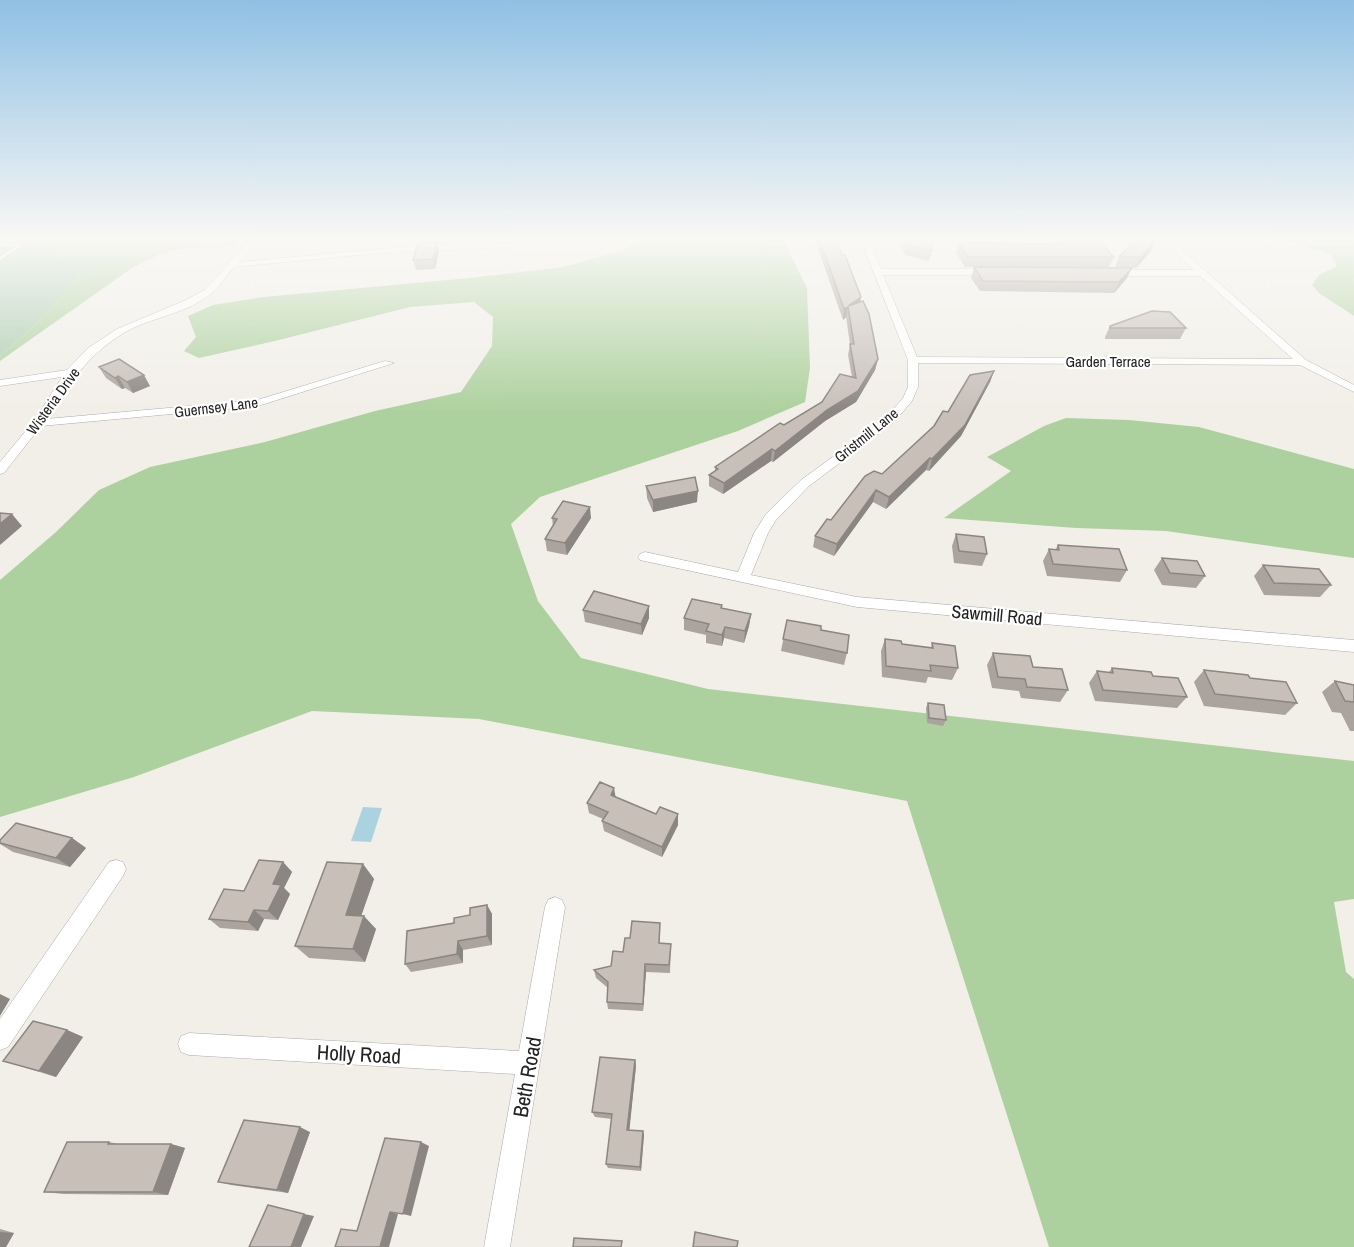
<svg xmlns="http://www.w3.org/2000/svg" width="1354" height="1247" font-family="'Archivo Narrow',sans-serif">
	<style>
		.forest { fill: #add19e }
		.cemetery { fill: #aacbaf }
		.water { fill: #aad3df }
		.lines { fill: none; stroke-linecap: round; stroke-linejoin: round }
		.lane-casing { stroke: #a9a9a9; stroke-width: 1 }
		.street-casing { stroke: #a9a9a9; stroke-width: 1 }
		.lane { fill: #fff; fill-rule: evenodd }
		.street { fill: #fff; fill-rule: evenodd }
		.wall { fill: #aba49e }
		.shaded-wall { fill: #8b8681 }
		.building { fill: #c7bfb8; stroke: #8b8681; stroke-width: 1.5 }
		.labels { text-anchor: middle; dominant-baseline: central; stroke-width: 4.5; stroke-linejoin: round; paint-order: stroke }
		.far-street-label { font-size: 15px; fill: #222; stroke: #fff }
		.street-label { font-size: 18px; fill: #222; stroke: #fff }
		.near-street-label { font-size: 21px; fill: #222; stroke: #fff }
	</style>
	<rect width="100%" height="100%" fill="#f2efe9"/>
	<path class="forest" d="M106,237H241L235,246L179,249L162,253L132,268L0,361V356L35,325L89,267L52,258L51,239Z
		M642,237H782L807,288L810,368L805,402L738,431L540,497L511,524L538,601L581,658L708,689L1354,761V899L1334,902L1346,972L1354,979V1247H1049L907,801L479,719L312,711L134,777L0,817V580L56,532L99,490L150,467L265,442L375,411L461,392L492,346L493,317L474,302L410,307L279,340L199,358L184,351L196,337L188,316L213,305L264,297L469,278L563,267L624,250Z
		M1274,237H1354V316L1319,293L1312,285L1319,275L1337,266L1330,254Z
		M1066,418L1129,420L1199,427L1354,469V558L1166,531L1076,528L944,518L1011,471L987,457L1044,426Z"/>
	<path class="cemetery" d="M0,237H54L51,239L53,258L89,267L35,325L0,356Z"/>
	<path class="water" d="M363,807L382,808L371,842L351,841Z"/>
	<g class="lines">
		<defs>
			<path id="lane" d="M30,237H34L0,260V257L16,246H0V244H20Z"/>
			<path id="street" d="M252,237H260L239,262L392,248L536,242L559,237H575L536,246L392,252L234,267C227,275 221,285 213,292C189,314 149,317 122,334C87,356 68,385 46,419L257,400L385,361L394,363L258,406L41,426L4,473L0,474V462L34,421L62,377L0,386V380L67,370L88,348L117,329L186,300L206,289Z
				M860,237H868L881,269H994L998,272L994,275H883L917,357L1293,359L1200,276H1111L1107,273L1111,270H1194L1158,237H1167L1306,360L1354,385V392L1300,365L918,363V387L912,401L893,423L809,486L776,520L768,533L751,575L857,597L1354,640V652L857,607L640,560L638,557L640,554L645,552L738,572L754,533L766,514L801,480L885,419L903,398L908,387V360Z
				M116,860L123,862L126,869L123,876L8,1047L0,1050V1019L109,862Z
				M555,897L562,900L565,907L510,1247H484L515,1074L189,1055L181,1052L178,1044L181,1036L189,1033L519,1051L545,907L548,900Z"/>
		</defs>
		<use href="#lane" class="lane-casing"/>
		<use href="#street" class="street-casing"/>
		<use href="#lane" class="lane"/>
		<use href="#street" class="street"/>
	</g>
	<path class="wall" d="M421,237H443L441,244H437L439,252L435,269L416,270L413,260L423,243Z
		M811,237H835L838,245L861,297L860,302L878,359L875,370L856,402L825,421L773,462L771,461L723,494L709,486V475L715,471V467L822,402L852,377L848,355L850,344L846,317L843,320L815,240H812Z
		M897,237H931L932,251L929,261L905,255Z
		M1051,237H1095L1114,257L1109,267H965L956,253L959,243H1056Z
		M1155,241L1151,251L1136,268L1115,267L1119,257Z
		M974,267L1127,278L1114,293L980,291L971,278Z
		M1110,326L1186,328L1180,339H1105V337Z
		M99,367L150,386L133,393L125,388L122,389L106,378Z
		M994,371L990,382L961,436L929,471L926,470L886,509L873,502L834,556L813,547L815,536Z
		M646,486L697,502L653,512L647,498Z
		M552,518H591L567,555L547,551L545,539L553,526Z
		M956,534L987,554L982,566L954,563L952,546Z
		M1058,545L1127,570L1120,582L1047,576L1043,561L1049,549L1055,550Z
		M1162,558L1205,576L1196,588L1162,585L1154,570Z
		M1263,565L1331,585L1320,597L1264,595L1254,576Z
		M649,606V618L642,635L585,622L583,610Z
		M722,608L751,614L749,626L744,643L724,638L722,646L706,643V635L684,630V618Z
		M787,620L847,653L844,665L781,651Z
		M885,639L902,644L931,648L932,643L958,668L952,680L928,677L926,683L882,677L881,651Z
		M993,653L1033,667L1068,690L1060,702L1021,698L1019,691L992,688L987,665Z
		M1112,668L1153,676L1187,697L1177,708L1095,701L1089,683L1097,671L1109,672Z
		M1204,670L1250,678L1297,703L1285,715L1204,706L1194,682Z
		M1335,681L1354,685V731H1350L1341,713L1332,712L1322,692Z
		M928,703L946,720L943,726L927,723L926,708Z
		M615,797L678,825L662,857L604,831L602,821L603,819L589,813L587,803Z
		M72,838L86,848L70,867L13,852L0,844V840Z
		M283,862L292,872L284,888L290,894L278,920L264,919L258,931L220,928L209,919Z
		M363,864L374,879L361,916L376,929L365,962L309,958L295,946Z
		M487,905L492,914V945L463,950V963L411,972L405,964L454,923L470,915Z
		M660,923V943L671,944L670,973L646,972L643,1011L608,1009L607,1002L608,988L596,978L594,970L611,966L623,952L630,938Z
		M67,1030L83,1037L56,1077L3,1061Z
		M635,1060L636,1066L629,1130L644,1135L641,1171L608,1168L606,1164L612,1119L595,1117L592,1112Z
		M310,1132L288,1193L231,1185L218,1182Z
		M109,1142L118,1144H171L185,1148L168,1195L63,1194L44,1192Z
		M0,1229L14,1233L6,1247H0Z"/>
	<path class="shaded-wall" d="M1155,241L1151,251L1136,268L1141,257Z
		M437,242L439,252L435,269L433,259Z
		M1132,268L1127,278L1114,293L1119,282Z
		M861,297L859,307L848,306Z
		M848,307L846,317L843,320L844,309Z
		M878,359L875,370L856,402L825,421L773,462L775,451Z
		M994,371L990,382L961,436L929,471L932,459Z
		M144,375L150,386L133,393L127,382Z
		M118,376L125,388L122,389L115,378Z
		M772,449L771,461L723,494L724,483Z
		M930,458L926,470L886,509L889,497Z
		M876,490L873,502L834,556L837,544Z
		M698,491L697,502L653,512V500Z
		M590,507L591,518L567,555L565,543Z
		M12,514L22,526L0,545V524Z
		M649,606V618L642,635L641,624Z
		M751,614L749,626L744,643L745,631Z
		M725,627L724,638L722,646V635Z
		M614,788L616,799L611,795Z
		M678,814V825L662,857V847Z
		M72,838L86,848L70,867L56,858Z
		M283,862L292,872L284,888L290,894L278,920L268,911L273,884Z
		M363,864L374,879L357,928L346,915Z
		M487,905L492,914V945L487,936Z
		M254,910L264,919L258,931L248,922Z
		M364,916L376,929L365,962L353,949Z
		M458,941L463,950V963L457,954Z
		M645,964L646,972L643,1011V1004Z
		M0,994L10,999L0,1016Z
		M67,1030L83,1037L56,1077L39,1071Z
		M635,1060L636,1066L629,1134L627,1130Z
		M300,1127L310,1132L288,1193L277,1190Z
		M643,1131L644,1135L641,1171L640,1167Z
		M421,1142L429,1146L411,1216L403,1214Z
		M171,1144L185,1148L168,1195L153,1192Z
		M390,1212L398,1214L389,1247H380Z
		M304,1214L314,1216L301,1247H291Z
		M0,1232L14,1233L6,1247H0Z"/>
	<path class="building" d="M819,237H835L842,255H845L861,297L848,306L863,301L869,314L878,359L858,391L827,410L775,451L772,449L724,483L709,475L718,469L715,467L780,423L784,425L822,402L840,374L856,378L850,344H854L848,307L844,309Z
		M904,237H931L932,251L907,245Z
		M1063,237H1095L1114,257H968L959,243L1068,244Z
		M1138,237H1151L1155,241L1141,257H1119Z
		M437,242L433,259L413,260L418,243Z
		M974,267L1132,268L1119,282L983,281Z
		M1152,311L1170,312L1186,328H1110V326Z
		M119,359L144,375L127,382L118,376L115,378L99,367Z
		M994,371L965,425L932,459L930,458L889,497L876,490L837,544L815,536L827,519L831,520L865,476L874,471L882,474L934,426L943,411L948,412L970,375Z
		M695,477L698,491L653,500L646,486Z
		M563,501L590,507L565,543L545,539L557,519L552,518Z
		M0,513L12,514L0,524Z
		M956,534L984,537L987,554L959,551Z
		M1058,545L1119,549L1127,570L1053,564L1049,549L1059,550Z
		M1162,558L1197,561L1205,576L1170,573Z
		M1263,565L1319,569L1331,585L1274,583Z
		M594,591L649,606L641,624L583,610Z
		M692,599L722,605L721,608L751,614L745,631L725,627L722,635L706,631L709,624L684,618Z
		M787,620L821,626V630L849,635L847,653L783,639Z
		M885,639L901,641L902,644L933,648L932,643L955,646L958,668L930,665L931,671L886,666Z
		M993,653L1030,656L1033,667L1062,669L1068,690L1027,687L1025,679L998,677Z
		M1112,668L1151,672L1153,676L1178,678L1187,697L1103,690L1097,671L1113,673Z
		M1204,670L1248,675L1250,678L1286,682L1297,703L1215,694Z
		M1335,681L1354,685V702L1345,701Z
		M928,703L944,705L946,720L929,718Z
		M600,782L614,788L611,795L656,814L660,807L678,814L662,847L602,821L608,812L587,803Z
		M16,823L72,838L56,858L0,843V840Z
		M259,860L283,862L273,884L281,885L268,911L254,910L248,922L209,919L224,889L244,891Z
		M327,862L363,864L346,915L364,916L353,949L295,946Z
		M487,905V936L458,941L457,954L405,964L407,931L454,923V918L470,915V908Z
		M632,921L660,923L659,943L671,944L669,965L645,964L643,1004L607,1002L608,982L594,970L611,966L613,951L623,952L625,938H630Z
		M33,1021L67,1030L39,1071L3,1061Z
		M600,1057L635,1060L627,1130L643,1131L640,1167L606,1164L612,1114L592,1112Z
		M244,1120L300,1127L277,1190L218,1182Z
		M385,1138L421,1142L403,1214L390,1212L380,1247H335L341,1229L357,1231Z
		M67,1142H109L108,1144H171L153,1192H44Z
		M268,1205L304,1214L291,1247H249Z
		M695,1232L738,1241L737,1247H693Z
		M574,1238L622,1241L621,1247H573Z"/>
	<linearGradient id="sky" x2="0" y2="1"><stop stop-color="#8fc0e4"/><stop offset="0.58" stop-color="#f9f8f5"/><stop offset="1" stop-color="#f9f8f5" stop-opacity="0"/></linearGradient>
	<rect width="1354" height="412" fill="url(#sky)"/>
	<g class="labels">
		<g class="far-street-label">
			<text x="1108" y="361">Garden Terrace</text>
			<text transform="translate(53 401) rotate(-54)">Wisteria Drive</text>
			<text transform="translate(216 407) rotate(-7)">Guernsey Lane</text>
			<text transform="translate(866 435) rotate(-39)">Gristmill Lane</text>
		</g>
		<g class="street-label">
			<text transform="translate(997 615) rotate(5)">Sawmill Road</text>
		</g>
		<g class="near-street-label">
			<text transform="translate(359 1054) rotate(3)">Holly Road</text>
			<text transform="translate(527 1077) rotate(-80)">Beth Road</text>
		</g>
	</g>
</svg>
